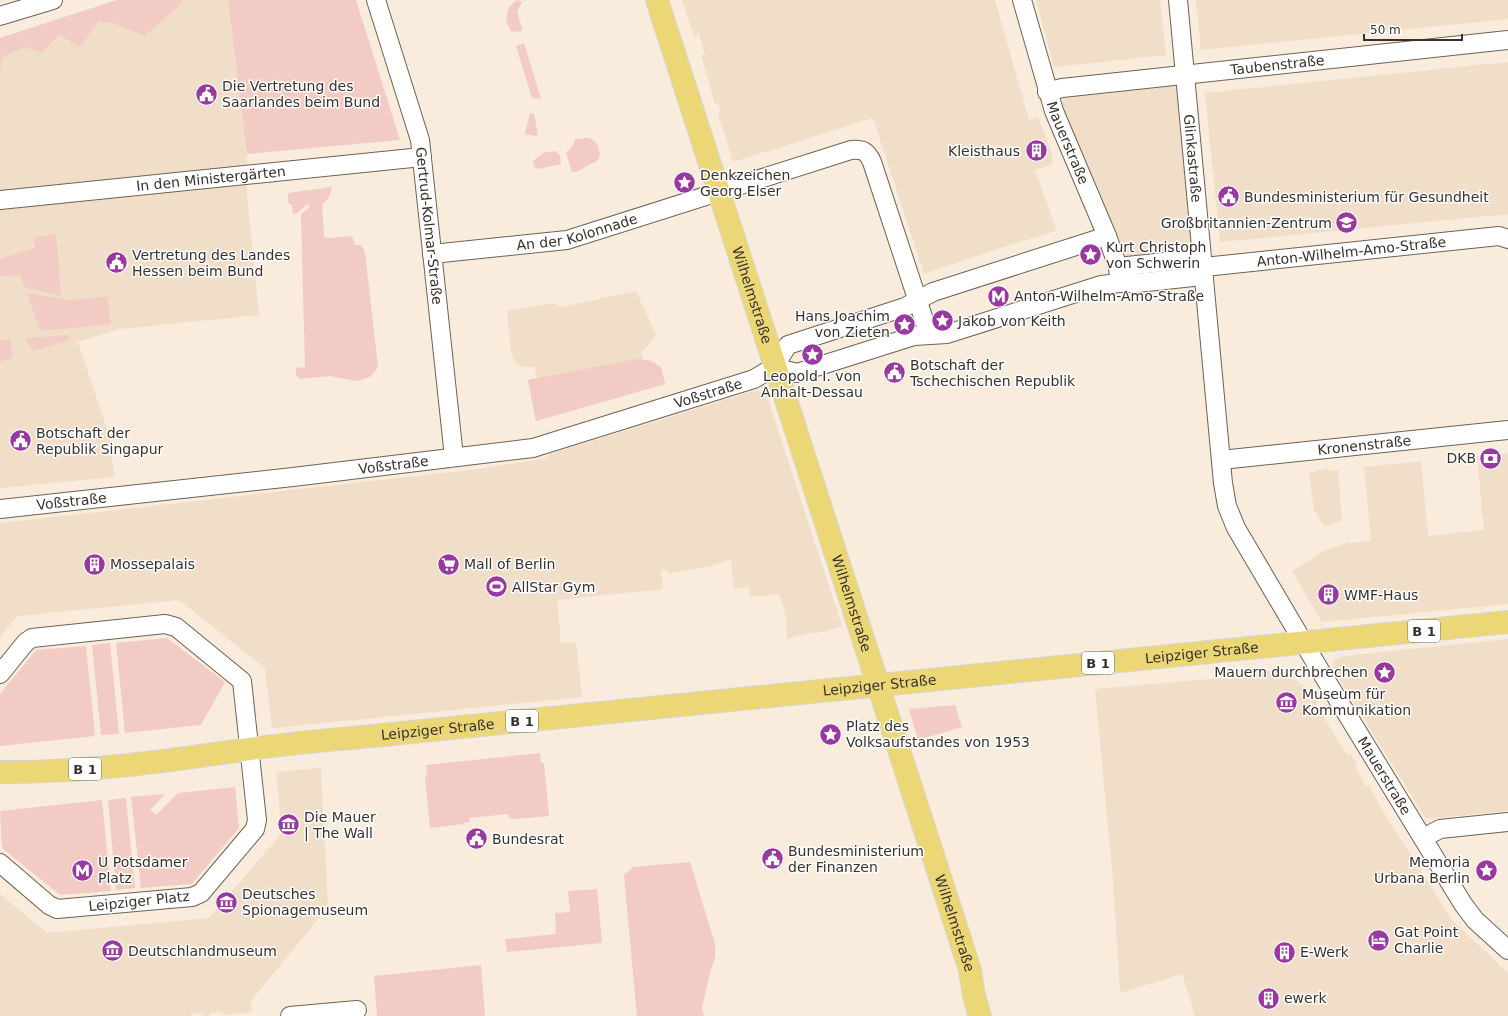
<svg xmlns="http://www.w3.org/2000/svg" width="1508" height="1016" font-family="'DejaVu Sans',sans-serif">
	<style>
		.built { fill: #f0dec8 }
		.green { fill: #f2cbc4 }
		.lines { fill: none; stroke-linecap: round; stroke-linejoin: round }
		.minor-casing { stroke: #6d6254; stroke-width: 20 }
		.major-casing { stroke: #d7d6d5; stroke-width: 24 }
		.minor { stroke: #fff; stroke-width: 18 }
		.major { stroke: #ecd777; stroke-width: 22 }
		.labels { text-anchor: middle; dominant-baseline: central; stroke-width: 3; stroke-linejoin: round; paint-order: stroke }
		.shield { fill: #fff; stroke: #73706b; stroke-width: 1 }
		.shield-label { font-size: 13px; font-weight: bold; fill: #37322c }
		.street-label { font-size: 14px; fill: #37322c; stroke: #fff }
		.poi-label { font-size: 14px; fill: #37322c; stroke: #fff; text-anchor: start }
	</style>
	<rect width="100%" height="100%" fill="#f9ecdc"/>
	<path class="built" d="M117,0H228L247,154V195L259,315L120,329L78,342L110,438L114,477L0,488V38Z
		M682,0H995L1029,120L1038,117L1051,151L1053,164L1035,170L1057,231L1000,248L924,274L873,118L733,162L718,114L721,112L718,103L715,104L701,55L705,54L699,34L694,36Z
		M1036,0H1160L1166,55L1054,67Z
		M1196,0H1508V19L1201,50Z
		M1508,62V214L1220,242L1205,93Z
		M1171,86H1174L1176,89L1192,251L1125,259L1062,113L1061,103L1065,98Z
		M636,291L656,335L644,350L641,351L643,359L651,361L661,367L665,384L536,421L528,380L537,378L534,367H524L515,363L511,353L507,311L555,303L561,307Z
		M757,390L763,391L767,396L842,626L814,634L813,632L787,639L786,617L779,594L750,597L749,587L734,588L731,560L711,566L668,574V570H661L663,589L557,600L561,643L576,642L582,697L272,728L265,668L179,600L17,616L0,637V523L470,470L544,459L550,454Z
		M1508,453V604L1322,622L1292,571L1326,550L1347,543L1371,541L1364,467L1421,461L1428,536L1484,530L1477,456Z
		M1328,468L1329,471L1338,470L1342,520L1324,526L1314,510L1309,473Z
		M1508,639V811L1426,819L1335,672L1333,666L1334,661L1342,656Z
		M1271,671L1296,680L1311,691L1318,702L1316,704L1347,755L1350,753L1357,765L1355,767L1366,786L1369,785L1380,806L1452,920L1508,973V1016H1195L1182,974L1120,993L1113,880L1095,689L1255,675H1258V673Z
		M321,768L328,907L251,1001L252,1012L224,1015L221,1012L210,1013L209,1016H203L202,1013L191,1014V1016H0V894L47,933L209,918L282,833L276,772Z"/>
	<path class="green" d="M117,0H182L178,6L145,36L110,22H98L80,47L59,35L42,53L25,47L1,58L0,83V38Z
		M228,0H356L400,140L247,154Z
		M517,0L522,2L517,12L523,31L512,32C503,22 505,7 517,0Z
		M524,43L541,99L532,98L516,46Z
		M530,113L534,114L538,135L536,136L525,134Z
		M575,139C580,139 587,137 591,139C598,142 603,155 597,161C595,163 591,163 589,165C583,168 579,172 572,172L566,153L573,145Z
		M556,151L560,156L561,164L539,169L534,167L533,161L543,153Z
		M332,187L329,197L322,205L324,236L327,238L352,236L355,245H361L365,253L378,367L370,377L357,381L330,376L300,379L296,375V368L305,367L301,218V214L309,208V203L296,214H293L292,205L288,203V193Z
		M56,234L61,296L24,287L21,275L0,276V259L35,248L34,237Z
		M27,293L69,300L107,297L111,324L40,331Z
		M69,335V340L33,351L26,338Z
		M10,339L12,358L0,362V340Z
		M636,359L651,361L661,367L665,384L536,421L528,380Z
		M167,638L225,682L201,725L125,733L116,643Z
		M110,643L119,734L101,735L92,645Z
		M86,646L95,736L0,746V694L36,650Z
		M955,705L962,727L918,740L909,709Z
		M540,753L541,763H544L549,816L515,819L509,818L508,814L469,818L470,822L464,823V824L430,828L425,776L427,775L426,765Z
		M235,787L239,828L192,884L141,888L131,797L165,794L150,810L156,815L178,793Z
		M126,798L135,888L116,890L108,800Z
		M102,800L111,891L60,895L2,848L0,811Z
		M690,862L715,944V958L710,972L702,1008L704,1016H637L624,875L633,867Z
		M597,889L602,943L507,952L505,939L556,934L555,913L570,912L568,891Z
		M481,965L485,1016H377L374,976Z"/>
	<g class="lines">
		<defs>
			<g id="minor">
				<path id="s1" d="M376,0L420,140L454,457"/>
				<path id="s2" d="M1022,0L1054,111L1107,236L1118,267L1119,278"/>
				<path id="s3" d="M1178,0L1223,483L1227,506L1236,528L1318,667L1463,904L1475,920L1508,950"/>
				<path d="M0,16L53,0"/>
				<path id="s4" d="M1047,92L1062,88L1508,40"/>
				<path id="s5" d="M0,200L422,157"/>
				<path id="s6" d="M432,254L567,240L851,150C863,149 867,151 872,162L929,335"/>
				<path id="s7" d="M1118,267L1192,259L1204,267L1499,236L1508,239"/>
				<path d="M774,367L797,373L914,336L947,334L1101,285L1119,283H1137L1193,277L1204,267"/>
				<path id="s8" d="M1221,460L1508,430"/>
				<path id="s9" d="M0,509L293,477L533,448L754,379L774,367L788,345L905,307L933,292L1107,236"/>
				<path d="M0,674L26,642L32,638L165,624L176,627L242,681L257,820L255,829L201,893L192,897L57,909L49,905L0,863"/>
				<path d="M1423,838L1440,829L1508,822"/>
				<path d="M290,1016L357,1010"/>
			</g>
			<g id="major">
				<path id="s10" d="M657,0L970,970L974,996L980,1016"/>
				<path id="s11" d="M0,772C84,773 167,761 250,749C297,742 345,739 392,734L1508,622"/>
			</g>
		</defs>
		<use href="#minor" class="minor-casing"/>
		<use href="#major" class="major-casing"/>
		<use href="#minor" class="minor"/>
		<use href="#major" class="major"/>
	</g>
	<defs>
		<symbol id="civic-disc" viewBox="-11 -11 22 22"><circle r="9.5" fill="#9939a0" stroke="#fff"/><path d="M-.6-6.5H3V-4.5H.6V-3L4-1V1h2V6H-6V1h2V-1L-.6-3ZM-1.2 2.5V6h2.4V2.5Z" fill="#fff"/></symbol>
		<symbol id="building-disc" viewBox="-11 -11 22 22"><circle r="9.5" fill="#9939a0" stroke="#fff"/><path d="M-4-6H4V6H1V3H-1V6H-4ZM-2.5-4.3h1.7v1.8h-1.7ZM.8-4.3h1.7v1.8H.8ZM-2.5-1h1.7V.8h-1.7ZM.8-1h1.7V.8H.8Z" fill="#fff"/></symbol>
		<symbol id="sight-disc" viewBox="-11 -11 22 22"><circle r="9.5" fill="#9939a0" stroke="#fff"/><path d="M0-6L1.8-2.2L6-1.7L2.9 1.2L3.7 5.4L0 3.3L-3.7 5.4L-2.9 1.2L-6-1.7L-1.8-2.2Z" fill="#fff"/></symbol>
		<symbol id="university-disc" viewBox="-11 -11 22 22"><circle r="9.5" fill="#9939a0" stroke="#fff"/><path d="M0-5L7-2L0 1L-7-2ZM-4 1L0 2.5L4 1V4Q0 6-4 4Z" fill="#fff"/></symbol>
		<symbol id="metro-disc" viewBox="-11 -11 22 22"><circle r="9.5" fill="#9939a0" stroke="#fff"/><path d="M-5.5 5V-5H-3L0 0L3-5H5.5V5H3V-.5L0 4L-3-.5V5Z" fill="#fff"/></symbol>
		<symbol id="bank-disc" viewBox="-11 -11 22 22"><circle r="9.5" fill="#9939a0" stroke="#fff"/><path d="M-6-4H6V4H-6ZM0-2.3a2.3 2.3 0 1 0 0 4.6a2.3 2.3 0 1 0 0-4.6Z" fill="#fff"/></symbol>
		<symbol id="supermarket-disc" viewBox="-11 -11 22 22"><circle r="9.5" fill="#9939a0" stroke="#fff"/><path d="M-6-5.5h2.5l.6 2H6L4.5 2H-2.5L-4.4-4H-6ZM-1.5 3.2a1.3 1.3 0 1 0 .1 0ZM3 3.2a1.3 1.3 0 1 0 .1 0Z" fill="#fff"/></symbol>
		<symbol id="stadium-disc" viewBox="-11 -11 22 22"><circle r="9.5" fill="#9939a0" stroke="#fff"/><path d="M0-5a6.5 5 0 1 0 0 10a6.5 5 0 1 0 0-10ZM-3.5-1.8h7v3.6h-7Z" fill="#fff"/></symbol>
		<symbol id="museum-disc" viewBox="-11 -11 22 22"><circle r="9.5" fill="#9939a0" stroke="#fff"/><path d="M0-6L6-3V-2H-6V-3ZM-5-1h2V3h-2ZM-1-1h2V3h-2ZM3-1h2V3H3ZM-6 4H6V6H-6Z" fill="#fff"/></symbol>
		<symbol id="hotel-disc" viewBox="-11 -11 22 22"><circle r="9.5" fill="#9939a0" stroke="#fff"/><path d="M-6-4.5h1.5V1H6V5H4.5V3h-9V5H-6ZM-4 0a1.8 1.8 0 1 1 3.6 0ZM.5 0V-2.5h3Q6-2.5 6 0Z" fill="#fff"/></symbol>
	</defs>
	<g fill-rule="evenodd">
		<use href="#civic-disc" x="194" y="82" width="25" height="25"/>
		<use href="#building-disc" x="1024" y="138" width="25" height="25"/>
		<use href="#sight-disc" x="672" y="170" width="25" height="25"/>
		<use href="#civic-disc" x="1216" y="184" width="25" height="25"/>
		<use href="#university-disc" x="1334" y="210" width="25" height="25"/>
		<use href="#sight-disc" x="1078" y="242" width="25" height="25"/>
		<use href="#civic-disc" x="104" y="250" width="25" height="25"/>
		<use href="#metro-disc" x="986" y="284" width="25" height="25"/>
		<use href="#sight-disc" x="930" y="308" width="25" height="25"/>
		<use href="#sight-disc" x="892" y="312" width="25" height="25"/>
		<use href="#sight-disc" x="800" y="342" width="25" height="25"/>
		<use href="#civic-disc" x="882" y="360" width="25" height="25"/>
		<use href="#civic-disc" x="8" y="428" width="25" height="25"/>
		<use href="#bank-disc" x="1478" y="446" width="25" height="25"/>
		<use href="#building-disc" x="82" y="552" width="25" height="25"/>
		<use href="#supermarket-disc" x="436" y="552" width="25" height="25"/>
		<use href="#stadium-disc" x="484" y="574" width="25" height="25"/>
		<use href="#building-disc" x="1316" y="582" width="25" height="25"/>
		<use href="#sight-disc" x="1372" y="660" width="25" height="25"/>
		<use href="#museum-disc" x="1274" y="690" width="25" height="25"/>
		<use href="#sight-disc" x="818" y="722" width="25" height="25"/>
		<use href="#museum-disc" x="276" y="812" width="25" height="25"/>
		<use href="#civic-disc" x="464" y="826" width="25" height="25"/>
		<use href="#civic-disc" x="760" y="846" width="25" height="25"/>
		<use href="#metro-disc" x="70" y="858" width="25" height="25"/>
		<use href="#sight-disc" x="1474" y="858" width="25" height="25"/>
		<use href="#museum-disc" x="214" y="890" width="25" height="25"/>
		<use href="#hotel-disc" x="1366" y="928" width="25" height="25"/>
		<use href="#museum-disc" x="100" y="938" width="25" height="25"/>
		<use href="#building-disc" x="1272" y="940" width="25" height="25"/>
		<use href="#building-disc" x="1256" y="986" width="25" height="25"/>
	</g>
	<g class="labels">
		<g class="shield">
			<rect x="1408" y="620" width="32" height="22" rx="3"/>
			<rect x="1082" y="652" width="32" height="22" rx="3"/>
			<rect x="506" y="710" width="32" height="22" rx="3"/>
			<rect x="69" y="758" width="32" height="22" rx="3"/>
		</g>
		<g class="shield-label">
			<text x="1424" y="631">B 1</text>
			<text x="1098" y="663">B 1</text>
			<text x="522" y="721">B 1</text>
			<text x="85" y="769">B 1</text>
		</g>
		<g class="street-label">
			<text stroke="none"><textPath href="#s4" startOffset="232">Taubenstraße</textPath></text>
			<text stroke="none"><textPath href="#s2" startOffset="150">Mauerstraße</textPath></text>
			<text stroke="none"><textPath href="#s3" startOffset="159">Glinkastraße</textPath></text>
			<text stroke="none"><textPath href="#s5" startOffset="212">In den Ministergärten</textPath></text>
			<text stroke="none"><textPath href="#s1" startOffset="233">Gertrud-Kolmar-Straße</textPath></text>
			<text stroke="none"><textPath href="#s6" startOffset="147">An der Kolonnade</textPath></text>
			<text stroke="none"><textPath href="#s7" startOffset="237">Anton-Wilhelm-Amo-Straße</textPath></text>
			<text stroke="none"><textPath href="#s10" startOffset="310">Wilhelmstraße</textPath></text>
			<text stroke="none"><textPath href="#s9" startOffset="720">Voßstraße</textPath></text>
			<text stroke="none"><textPath href="#s8" startOffset="144">Kronenstraße</textPath></text>
			<text stroke="none"><textPath href="#s9" startOffset="396">Voßstraße</textPath></text>
			<text stroke="none"><textPath href="#s9" startOffset="72">Voßstraße</textPath></text>
			<text stroke="none"><textPath href="#s10" startOffset="634">Wilhelmstraße</textPath></text>
			<text stroke="none"><textPath href="#s11" startOffset="1208">Leipziger Straße</textPath></text>
			<text stroke="none"><textPath href="#s11" startOffset="884">Leipziger Straße</textPath></text>
			<text stroke="none"><textPath href="#s11" startOffset="440">Leipziger Straße</textPath></text>
			<text stroke="none"><textPath href="#s3" startOffset="821">Mauerstraße</textPath></text>
			<text transform="translate(139 901) rotate(-6)">Leipziger Platz</text>
			<text stroke="none"><textPath href="#s10" startOffset="970">Wilhelmstraße</textPath></text>
		</g>
		<g class="poi-label">
			<text x="222" y="86">Die Vertretung des<tspan x="222" dy="16">Saarlandes beim Bund</tspan></text>
			<text x="1020" y="151" text-anchor="end">Kleisthaus</text>
			<text x="700" y="175">Denkzeichen<tspan x="700" dy="16">Georg Elser</tspan></text>
			<text x="1244" y="197">Bundesministerium für Gesundheit</text>
			<text x="1332" y="223" text-anchor="end">Großbritannien-Zentrum</text>
			<text x="1106" y="247">Kurt Christoph<tspan x="1106" dy="16">von Schwerin</tspan></text>
			<text x="132" y="255">Vertretung des Landes<tspan x="132" dy="16">Hessen beim Bund</tspan></text>
			<text x="1014" y="296">Anton-Wilhelm-Amo-Straße</text>
			<text x="890" y="316" text-anchor="end">Hans Joachim<tspan x="890" dy="16">von Zieten</tspan></text>
			<text x="958" y="321">Jakob von Keith</text>
			<text x="910" y="365">Botschaft der<tspan x="910" dy="16">Tschechischen Republik</tspan></text>
			<text x="812" y="376" text-anchor="middle">Leopold I. von<tspan x="812" dy="16">Anhalt-Dessau</tspan></text>
			<text x="36" y="433">Botschaft der<tspan x="36" dy="16">Republik Singapur</tspan></text>
			<text x="1476" y="458" text-anchor="end">DKB</text>
			<text x="110" y="564">Mossepalais</text>
			<text x="464" y="564">Mall of Berlin</text>
			<text x="512" y="587">AllStar Gym</text>
			<text x="1344" y="595">WMF-Haus</text>
			<text x="1368" y="672" text-anchor="end">Mauern durchbrechen</text>
			<text x="1302" y="694">Museum für<tspan x="1302" dy="16">Kommunikation</tspan></text>
			<text x="846" y="726">Platz des<tspan x="846" dy="16">Volksaufstandes von 1953</tspan></text>
			<text x="304" y="817">Die Mauer<tspan x="304" dy="16">| The Wall</tspan></text>
			<text x="492" y="839">Bundesrat</text>
			<text x="788" y="851">Bundesministerium<tspan x="788" dy="16">der Finanzen</tspan></text>
			<text x="98" y="862">U Potsdamer<tspan x="98" dy="16">Platz</tspan></text>
			<text x="1470" y="862" text-anchor="end">Memoria<tspan x="1470" dy="16">Urbana Berlin</tspan></text>
			<text x="242" y="894">Deutsches<tspan x="242" dy="16">Spionagemuseum</tspan></text>
			<text x="1394" y="932">Gat Point<tspan x="1394" dy="16">Charlie</tspan></text>
			<text x="128" y="951">Deutschlandmuseum</text>
			<text x="1300" y="952">E-Werk</text>
			<text x="1284" y="998">ewerk</text>
		</g>
	</g>
	<path d="M1364 34v6h98v-6" fill="none" stroke="#37322c" stroke-width="2"/>
	<text x="1370" y="34" font-size="12" fill="#37322c" stroke="#ffffff" stroke-width="3" paint-order="stroke">50 m</text>
</svg>
